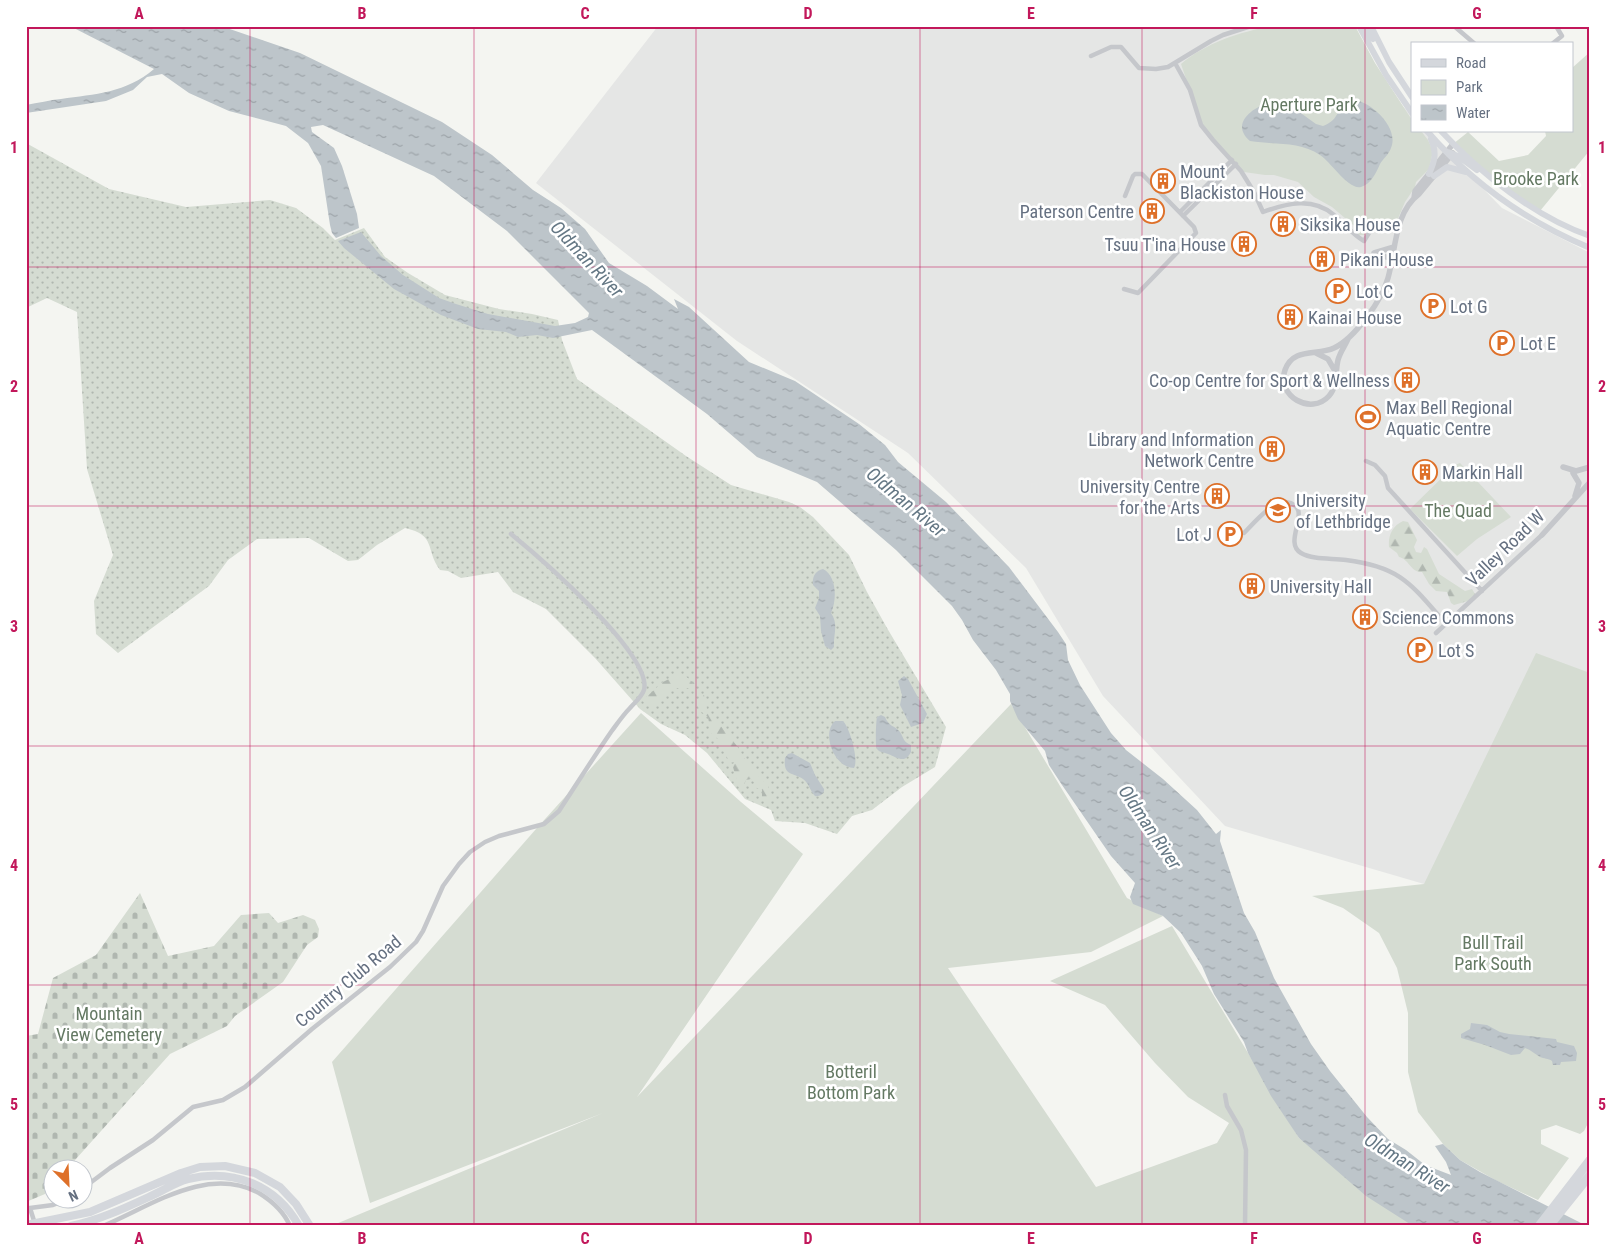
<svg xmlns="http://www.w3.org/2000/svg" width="1616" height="1252" font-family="'Roboto Condensed',sans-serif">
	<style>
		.built { fill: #e5e6e5 }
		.grass { fill: url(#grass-dots) }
		.forest { fill: url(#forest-firs) }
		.cemetery { fill: url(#cemetery-stones) }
		.park { fill: #d5dcd2 }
		.water { fill: url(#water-ripples) }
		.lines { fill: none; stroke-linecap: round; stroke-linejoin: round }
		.minor { stroke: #c5c7cb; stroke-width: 4.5 }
		.tertiary { stroke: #c5c7cb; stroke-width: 5.5 }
		.secondary { stroke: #d4d7dc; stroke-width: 6 }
		.primary { stroke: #d4d7dc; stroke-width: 8 }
		.motorway { stroke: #d4d7dc; stroke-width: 9 }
		.grid { fill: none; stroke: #c2185b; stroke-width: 1; stroke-opacity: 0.55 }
		.labels { text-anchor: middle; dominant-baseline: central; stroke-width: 5; stroke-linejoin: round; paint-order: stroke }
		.park-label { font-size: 18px; fill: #647963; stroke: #fff }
		.poi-label { font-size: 18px; fill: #657081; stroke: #fff; text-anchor: start }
		.street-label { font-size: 18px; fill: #657081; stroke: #fff }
		.water-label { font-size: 19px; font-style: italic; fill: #657885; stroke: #fff }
		.neatline { fill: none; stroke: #c2185b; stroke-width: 2 }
		.grid-label { font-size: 16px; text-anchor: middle; font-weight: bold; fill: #c2185b }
	</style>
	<defs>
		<pattern id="grass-dots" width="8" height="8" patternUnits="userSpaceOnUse" patternTransform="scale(1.25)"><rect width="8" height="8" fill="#d5dcd2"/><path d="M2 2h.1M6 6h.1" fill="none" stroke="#b0b7b0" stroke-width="1.8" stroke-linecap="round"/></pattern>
		<pattern id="forest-firs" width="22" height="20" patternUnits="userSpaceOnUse" patternTransform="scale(1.25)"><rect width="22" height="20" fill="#d5dcd2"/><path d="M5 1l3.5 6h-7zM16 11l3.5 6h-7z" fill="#b0b7b0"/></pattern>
		<pattern id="cemetery-stones" width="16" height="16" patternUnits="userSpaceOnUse" patternTransform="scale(1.25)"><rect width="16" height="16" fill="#d5dcd2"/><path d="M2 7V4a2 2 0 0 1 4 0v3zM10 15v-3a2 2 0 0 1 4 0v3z" fill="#b0b7b0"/></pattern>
		<pattern id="water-ripples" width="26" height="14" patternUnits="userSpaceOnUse" patternTransform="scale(1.25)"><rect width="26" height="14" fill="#bdc5ca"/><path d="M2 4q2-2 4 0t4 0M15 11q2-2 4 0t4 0" fill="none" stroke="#9da4a9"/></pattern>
	</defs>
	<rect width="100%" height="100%" fill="#f4f5f1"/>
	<path class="built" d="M658,26H1350L1398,101L1412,116V131H1427L1502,208L1590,253V809L1424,884L1225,826L1103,696L1026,568L908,453L737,341L536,183Z"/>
	<path class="grass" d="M26,143L109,189L186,207L270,200L296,208L323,228L335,240L364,228L385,257L408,273L445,295L499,309L532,314L558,320L562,340L577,379L686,456L731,485L789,502L800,507L813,517L849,555L867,592L887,628L946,727L935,767L902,787L872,810L852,816L837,834L805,823L775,821L771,810L745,799L707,753L685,735L661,724L640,709L595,658L546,609L513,592L498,572L461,578L448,571L440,570C425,550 437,535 405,528L377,545L358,560L348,561L309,538L257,539L228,560L209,586L118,653L96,634L94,601L113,555L87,469L77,312L47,298L26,308Z"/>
	<path class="forest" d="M1403,521L1408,522L1417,540L1414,547L1416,552L1421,553L1424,547L1427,549L1439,574L1465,591L1472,589L1475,594L1468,601L1454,605L1451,603L1447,592L1436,591L1429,584L1422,572C1411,573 1409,559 1399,557L1397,553L1389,547C1388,536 1392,526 1403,521Z
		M684,675L696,685V688H672L662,696L654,707L645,704L643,701C647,694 656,691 659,684L675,676Z
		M704,695L707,709L737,746L749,766L768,786L772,797L770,800H765L762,797V790L754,787V782L751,779L746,780L742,791H740L733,767L735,762L729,763L726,754L717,744L719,740L711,733L708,717C698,709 696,709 700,696Z"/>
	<path class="cemetery" d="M140,893L168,956L214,946L241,915L269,913L278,923L303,915L315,920L319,929L318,937L307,945L283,982L235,1016L227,1026L170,1054L67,1169L52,1170V1185L45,1194L26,1202V1036L38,1034L53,978L96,955Z"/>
	<path class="park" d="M1273,26H1355L1375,63L1412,120V131H1421L1428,140L1433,151L1429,169L1416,182L1415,187L1405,202L1397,221L1390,224L1375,221L1370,225L1365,235H1358L1357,234L1359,230L1332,207L1314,197L1298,182L1274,175H1265L1244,172L1205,129L1200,120L1181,64C1205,43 1242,31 1273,26Z
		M1590,52V150L1540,211L1508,189L1453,144L1468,132L1499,161L1528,155L1546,136L1545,131H1572V68Z
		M1460,463L1511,517L1477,539L1457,556L1410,509L1455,465Z
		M1536,653L1590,673V1119L1584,1131L1580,1134L1556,1125L1541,1130V1144L1569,1158L1538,1200L1497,1181L1460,1160L1443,1144L1418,1112L1408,1072V1013L1397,968L1379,933L1343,908L1312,896L1424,884Z
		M1011,704L1127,898L1163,916L1091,952L948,968L1096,1187L1217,1143L1229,1123L1188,1097L1155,1063L1105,1005L1050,981L1172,926L1299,1138L1414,1226H331L603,1113L370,1203L332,1062L536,829L641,713L741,802L803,854L637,1097Z"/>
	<path class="water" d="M70,26H221L300,53L442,122L492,155L533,190L561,208L585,229L609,263L647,286L678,309L674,299L689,307L749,362L795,381L859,424L885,445L898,462L946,502L1009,567L1058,632L1066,644L1068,660L1080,685L1111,733L1126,750L1163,779L1197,810L1216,834L1221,830L1220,841L1244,913L1255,932L1274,978L1311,1044L1330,1071L1367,1117L1388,1139L1406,1150L1425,1165L1451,1175L1446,1162L1435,1146L1443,1144L1460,1160L1480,1172L1587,1226H1413L1366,1196L1299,1138L1271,1096L1248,1053L1244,1042L1214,994L1202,966L1181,933L1163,916L1133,904L1130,897L1135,883L1111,856L1062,785L1049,765L1045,751L1018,719L1010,701V694L996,670L973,640L962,620L952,606L896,550L817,482L757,457L707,414L592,330L553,338L537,335L518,337L506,332L478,329L441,315L394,289L344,248L338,241L361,232L381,256L403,275L439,298L456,304L488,314L555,326L575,323L588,317L589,313L507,231L434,176L323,125L311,127L312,132L334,148L342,166L357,214L359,228L336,238L332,233L330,225L321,166L308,143L286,126L229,111L189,93L162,74L147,77L133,90L106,101L26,113V105C38,103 50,100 61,99C95,94 126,93 154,69Z
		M1349,99C1369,99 1400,127 1391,148C1389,154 1383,159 1380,164C1376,173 1371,184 1361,187C1348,190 1331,162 1320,155C1299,141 1274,145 1250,141C1230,124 1252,108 1268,103C1273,101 1279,101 1284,101L1316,124L1323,126C1341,119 1335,109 1349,99Z
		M823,569C837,576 837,600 831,613C839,624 833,636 834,647L831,650L825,646L821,631L820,616L815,608L819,598V591L813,585C812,577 815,571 823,569Z
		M904,676L908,679L927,714L923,723L911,727L900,705L902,695L898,681Z
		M881,715L885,717C889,727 894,725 900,732C904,738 903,742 911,745V752C905,764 898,758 888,754C884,752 880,753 877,749C875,746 876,721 877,717Z
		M835,721H843C850,728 859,760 854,768C834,768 821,733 835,721Z
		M792,753L810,763L815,775L824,789C825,794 819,797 815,796C810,791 809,783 803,779C792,772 783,776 785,758L788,754Z
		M1471,1023L1487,1025L1500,1032L1509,1034L1556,1039L1557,1042L1574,1046L1577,1053L1576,1061L1561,1062L1560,1065H1553L1552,1061C1548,1058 1544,1059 1540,1057C1535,1054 1531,1050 1525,1048L1520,1054L1511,1055L1485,1045L1461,1038V1034L1470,1029Z"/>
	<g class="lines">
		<path class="minor" d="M1454,26L1475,44
			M1552,44L1562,36L1556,26
			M1091,56L1111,47H1121L1139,68L1156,69L1168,67L1211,41L1223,35L1251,26
			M1175,63L1190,90L1201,125L1213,140L1241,171L1254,192L1263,212C1287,203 1313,197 1334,215C1345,224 1352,234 1364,241L1372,228L1377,224L1398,229
			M1180,212L1232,160
			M1183,216L1236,164
			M1124,289L1138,293L1196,233L1194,227L1142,174H1135L1133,176L1125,196
			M1366,461L1375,465L1385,476L1388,488L1482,591
			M1244,533C1252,525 1273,500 1286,502C1316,507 1281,541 1301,553C1313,560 1332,558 1346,560C1401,567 1411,584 1446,624
			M1436,633L1542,535
			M1225,1095L1227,1106L1241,1130L1246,1150L1245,1226
			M82,1189L110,1168L153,1140L193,1107L223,1100L245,1087L312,1029L390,967L416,942L423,931L443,886L459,864L470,852L485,842L499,836L544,824L559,811C576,785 593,758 611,732C617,724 623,715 630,708C635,702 641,698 644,690C653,655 538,556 511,534
			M35,1224L30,1208L53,1205L66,1200
			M103,1226C151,1206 207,1165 259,1193C272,1201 284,1212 290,1226"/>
		<path class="tertiary" d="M1414,198L1415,191L1453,144
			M1374,253L1394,247
			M1374,253L1392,259
			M1348,339C1345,346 1340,352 1338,360C1335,372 1338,386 1329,396C1311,416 1276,396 1285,370C1293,347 1317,356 1334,348C1347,342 1358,329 1367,317C1376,305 1384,292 1388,278C1396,250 1394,213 1419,194L1453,153
			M1316,353L1328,359L1335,371
			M1563,467L1576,471L1590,467
			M1573,473L1579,483L1575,496
			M1542,535L1590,482"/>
		<path class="secondary" d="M1359,26L1386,75L1412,113
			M1365,26L1373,39
			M1371,26L1389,62L1412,97
			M1427,131C1471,182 1528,222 1590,248
			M1441,131C1480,173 1535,217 1590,236
			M1448,152L1458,156L1477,170
			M1429,174C1435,161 1437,152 1431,139
			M1434,176L1447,167L1466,172"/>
		<path class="primary" d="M26,1225L90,1212L181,1173L200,1167L225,1166L255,1173L280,1187L296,1204L310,1226
			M71,1226C100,1220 127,1207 153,1195C164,1190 176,1182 188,1179C233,1168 276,1185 299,1226"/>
		<path class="motorway" d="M1539,1226L1590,1160
			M1549,1226L1590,1175"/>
	</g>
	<path class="grid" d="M250,26V1226M474,26V1226M696,26V1226M920,26V1226M1142,26V1226M1365,26V1226M26,267H1590M26,506H1590M26,746H1590M26,985H1590"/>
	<defs>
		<symbol id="building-ring" viewBox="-11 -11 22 22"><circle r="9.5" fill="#fff" stroke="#de7029" stroke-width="1.5"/><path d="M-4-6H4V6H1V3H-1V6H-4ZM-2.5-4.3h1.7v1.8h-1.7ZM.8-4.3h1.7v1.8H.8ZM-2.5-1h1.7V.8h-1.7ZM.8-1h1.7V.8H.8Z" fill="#de7029"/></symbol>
		<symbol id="parking-ring" viewBox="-11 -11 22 22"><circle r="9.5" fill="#fff" stroke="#de7029" stroke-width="1.5"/><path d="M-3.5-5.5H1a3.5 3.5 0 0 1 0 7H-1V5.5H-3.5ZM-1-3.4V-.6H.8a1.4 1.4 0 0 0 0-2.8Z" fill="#de7029"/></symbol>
		<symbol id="stadium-ring" viewBox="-11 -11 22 22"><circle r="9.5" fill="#fff" stroke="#de7029" stroke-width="1.5"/><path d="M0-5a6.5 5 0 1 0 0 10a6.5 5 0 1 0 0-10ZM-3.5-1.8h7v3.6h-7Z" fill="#de7029"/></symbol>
		<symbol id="university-ring" viewBox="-11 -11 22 22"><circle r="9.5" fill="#fff" stroke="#de7029" stroke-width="1.5"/><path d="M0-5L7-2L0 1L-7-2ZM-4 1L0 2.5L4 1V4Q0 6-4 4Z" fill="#de7029"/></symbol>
	</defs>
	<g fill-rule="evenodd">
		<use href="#building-ring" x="1149" y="167" width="28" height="28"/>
		<use href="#building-ring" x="1138" y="197" width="28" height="28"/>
		<use href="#building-ring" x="1269" y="210" width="28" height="28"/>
		<use href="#building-ring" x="1230" y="230" width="28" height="28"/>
		<use href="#building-ring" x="1308" y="245" width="28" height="28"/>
		<use href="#parking-ring" x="1324" y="277" width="28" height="28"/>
		<use href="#parking-ring" x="1419" y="292" width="28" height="28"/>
		<use href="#building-ring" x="1276" y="303" width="28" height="28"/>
		<use href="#parking-ring" x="1488" y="329" width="28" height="28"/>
		<use href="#building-ring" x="1393" y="366" width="28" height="28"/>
		<use href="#stadium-ring" x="1354" y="403" width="28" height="28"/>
		<use href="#building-ring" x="1258" y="435" width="28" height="28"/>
		<use href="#building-ring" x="1411" y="458" width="28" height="28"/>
		<use href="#building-ring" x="1203" y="482" width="28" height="28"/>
		<use href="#university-ring" x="1264" y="496" width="28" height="28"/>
		<use href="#parking-ring" x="1216" y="520" width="28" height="28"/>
		<use href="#building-ring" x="1238" y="572" width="28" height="28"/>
		<use href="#building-ring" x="1351" y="603" width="28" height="28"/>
		<use href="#parking-ring" x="1406" y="636" width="28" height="28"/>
	</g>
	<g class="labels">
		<g class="park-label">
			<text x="1309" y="104">Aperture Park</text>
			<text x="1536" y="178">Brooke Park</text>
			<text x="1458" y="510">The Quad</text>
			<text x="1493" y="942">Bull Trail<tspan x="1493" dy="21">Park South</tspan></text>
			<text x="109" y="1013">Mountain<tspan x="109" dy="21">View Cemetery</tspan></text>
			<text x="851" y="1071">Botteril<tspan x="851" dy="21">Bottom Park</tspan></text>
		</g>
		<g class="poi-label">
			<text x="1180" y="171">Mount<tspan x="1180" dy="21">Blackiston House</tspan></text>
			<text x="1134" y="211" text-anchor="end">Paterson Centre</text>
			<text x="1300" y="224">Siksika House</text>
			<text x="1226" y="244" text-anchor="end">Tsuu T'ina House</text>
			<text x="1340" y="259">Pikani House</text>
			<text x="1356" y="291">Lot C</text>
			<text x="1450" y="306">Lot G</text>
			<text x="1308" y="317">Kainai House</text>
			<text x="1520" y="343">Lot E</text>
			<text x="1390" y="380" text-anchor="end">Co-op Centre for Sport &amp; Wellness</text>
			<text x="1386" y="407">Max Bell Regional<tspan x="1386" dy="21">Aquatic Centre</tspan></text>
			<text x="1254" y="439" text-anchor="end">Library and Information<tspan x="1254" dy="21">Network Centre</tspan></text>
			<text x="1442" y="472">Markin Hall</text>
			<text x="1200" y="486" text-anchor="end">University Centre<tspan x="1200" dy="21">for the Arts</tspan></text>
			<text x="1296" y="500">University<tspan x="1296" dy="21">of Lethbridge</tspan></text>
			<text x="1212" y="534" text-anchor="end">Lot J</text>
			<text x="1270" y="586">University Hall</text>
			<text x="1382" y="617">Science Commons</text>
			<text x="1438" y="650">Lot S</text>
		</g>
		<g class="street-label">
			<text transform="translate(1505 548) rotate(-44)">Valley Road W</text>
			<text transform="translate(348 981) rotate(-40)">Country Club Road</text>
		</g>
		<g class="water-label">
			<text transform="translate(587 259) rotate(47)">Oldman River</text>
			<text transform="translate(906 502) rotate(40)">Oldman River</text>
			<text transform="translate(1150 827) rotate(56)">Oldman River</text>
			<text transform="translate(1407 1163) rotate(32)">Oldman River</text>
		</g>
	</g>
	<rect width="1616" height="1252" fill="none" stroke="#ffffff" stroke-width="55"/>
	<rect x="1411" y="42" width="162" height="90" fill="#ffffff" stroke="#c1c6cd"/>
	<rect x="1421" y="59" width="25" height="8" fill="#d4d7dc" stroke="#c1c6cd"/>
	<text x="1456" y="68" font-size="15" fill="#657081">Road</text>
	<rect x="1421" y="80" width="25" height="15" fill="#d5dcd2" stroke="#c1c6cd"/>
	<text x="1456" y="92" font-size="15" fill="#657081">Park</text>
	<rect x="1421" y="105" width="25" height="15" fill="url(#water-ripples)" stroke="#c1c6cd"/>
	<text x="1456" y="118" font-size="15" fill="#657081">Water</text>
	<g transform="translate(68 1184) rotate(156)"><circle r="24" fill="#ffffff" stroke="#c1c6cd"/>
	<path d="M0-4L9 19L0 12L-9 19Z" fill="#de7029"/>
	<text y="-8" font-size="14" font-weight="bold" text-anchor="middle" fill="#657081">N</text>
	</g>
	<rect x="28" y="28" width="1560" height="1196" class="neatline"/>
	<g class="grid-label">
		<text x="139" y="19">A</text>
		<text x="362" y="19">B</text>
		<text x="585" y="19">C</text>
		<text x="808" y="19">D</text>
		<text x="1031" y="19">E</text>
		<text x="1254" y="19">F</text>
		<text x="1477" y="19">G</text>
		<text x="14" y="153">1</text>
		<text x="1602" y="153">1</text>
		<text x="14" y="392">2</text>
		<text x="1602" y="392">2</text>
		<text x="14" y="632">3</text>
		<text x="1602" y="632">3</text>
		<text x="14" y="871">4</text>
		<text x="1602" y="871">4</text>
		<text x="14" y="1110">5</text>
		<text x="1602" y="1110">5</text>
		<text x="139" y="1244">A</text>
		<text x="362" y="1244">B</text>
		<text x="585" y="1244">C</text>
		<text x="808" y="1244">D</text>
		<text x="1031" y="1244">E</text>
		<text x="1254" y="1244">F</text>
		<text x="1477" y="1244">G</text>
	</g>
</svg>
